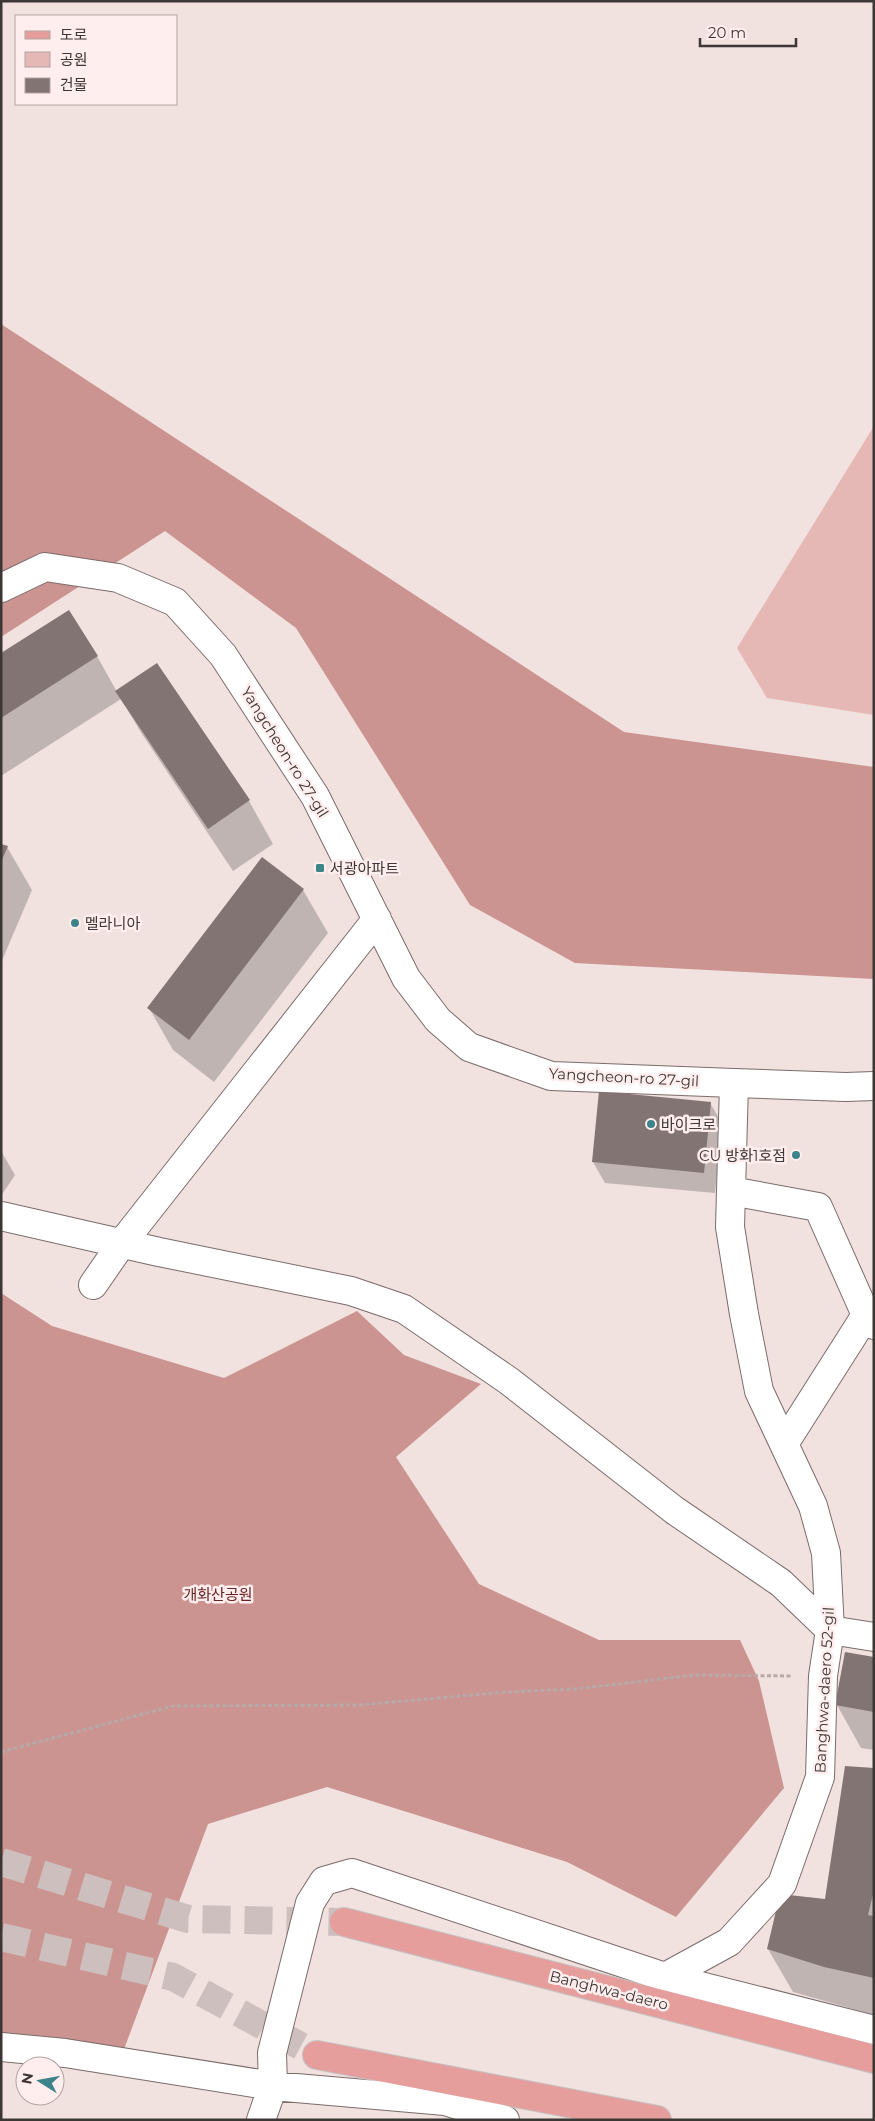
<svg xmlns="http://www.w3.org/2000/svg" width="875" height="2121" font-family="Montserrat,'Noto Sans KR',sans-serif">
	<style>
		.green { fill: #e6b8b5 }
		.forest { fill: #cb9490 }
		.shadow { fill: #0003 }
		.building { fill: #827473 }
		.lines { fill: none; stroke-linecap: round; stroke-linejoin: round }
		.highway-tunnel { stroke: #cdbfbd; stroke-width: 28; stroke-dasharray: 28 14; stroke-linecap: butt }
		.minor-casing { stroke: #7b6c6b; stroke-width: 30 }
		.major-casing { stroke: #c4c3c2; stroke-width: 30 }
		.path { stroke: #b6a9a7; stroke-width: 3; stroke-dasharray: 4 2.5; stroke-linecap: butt }
		.minor { stroke: #fff; stroke-width: 28 }
		.major { stroke: #e69e9d; stroke-width: 28 }
		.poi-dot { fill: #3c848a; stroke: #ffeeed; stroke-width: 2 }
		.labels { text-anchor: middle; dominant-baseline: central; stroke-width: 5; stroke-linejoin: round; paint-order: stroke }
		.street-label { font-size: 15px; fill: #3c3635; stroke: #ffeeed }
		.poi-label { font-size: 15px; fill: #3c3635; stroke: #ffeeed; text-anchor: start }
		.park-label { font-size: 15px; fill: #672324; stroke: #ffeeed }
	</style>
	<rect width="100%" height="100%" fill="#f1e1df"/>
	<path class="green" d="M874,426V715L767,698L737,648Z"/>
	<path class="forest" d="M1,324L624,732L874,767V979L575,963L470,905L296,628L165,531L1,637Z
		M1,1293L52,1326L224,1378L357,1311L404,1355L481,1384L396,1457L479,1584L599,1640H740L759,1681L784,1788L676,1917L567,1862L327,1787L208,1824L123,2052L1,2037Z"/>
	<path class="shadow" d="M1,655L97,656L117,692L157,665L249,801L273,844L233,871L142,734L121,699L1,776Z
		M1,845L7,847L32,890L1,963Z
		M262,859L303,890L328,933L214,1082L173,1050L149,1008Z
		M710,1103L722,1123L715,1193L605,1183L593,1162Z
		M1,1151L15,1175L1,1196Z
		M874,1659V1750L861,1748L837,1705Z
		M874,1770V2015L793,1992L768,1949L826,1900Z"/>
	<path class="building" d="M69,610L98,656L1,718V653Z
		M157,663L250,800L208,829L115,691Z
		M1,844L8,846L1,862Z
		M262,857L304,889L189,1040L147,1008Z
		M599,1091L711,1102L704,1173L592,1162Z
		M845,1652L874,1657V1712L835,1705Z
		M845,1766L874,1768V1890L868,1915L874,1916V1978L824,1967L767,1949L780,1894L825,1899Z"/>
	<g class="lines">
		<path class="highway-tunnel" d="M1,1862L188,1919L344,1922
			M1,1937L173,1977L317,2055"/>
		<defs>
			<path id="minor" d="M1,588L45,567L118,578L175,602L223,655L315,796L406,978L438,1020L469,1047L551,1076L734,1083L846,1087L874,1086
				M731,1191L818,1207L866,1315L874,1325
				M1,1216L159,1252L351,1291L404,1309L509,1381L674,1510L781,1583L830,1630L874,1637
				M93,1285L122,1243L377,919
				M784,1444L866,1315
				M665,1977L729,1942L782,1884L820,1777L823,1676L830,1630L826,1553L813,1506L759,1391L744,1314L730,1227L734,1083
				M1,2047L65,2053L273,2086L261,2120
				M505,2120L445,2101L273,2086L272,2053L310,1903L324,1881L352,1873L665,1977L874,2030"/>
			<path id="major" d="M344,1922L874,2059
				M317,2055L657,2120"/>
		</defs>
		<use href="#minor" class="minor-casing"/>
		<use href="#major" class="major-casing"/>
		<path class="path" d="M1,1752L173,1706L359,1705L506,1692L575,1689L696,1675L793,1676"/>
		<use href="#minor" class="minor"/>
		<use href="#major" class="major"/>
	</g>
	<g class="poi-dot">
		<rect x="315" y="863" width="10" height="10" rx="2.5"/>
		<circle cx="75" cy="923" r="5"/>
		<circle cx="651" cy="1124" r="5"/>
		<circle cx="796" cy="1155" r="5"/>
	</g>
	<g class="labels">
		<g class="street-label">
			<text transform="translate(285 752) rotate(58)">Yangcheon-ro 27-gil</text>
			<text transform="translate(624 1077) rotate(3)">Yangcheon-ro 27-gil</text>
			<text transform="translate(824 1690) rotate(-87)">Banghwa-daero 52-gil</text>
			<text transform="translate(609 1990) rotate(14)">Banghwa-daero</text>
		</g>
		<g class="poi-label">
			<text x="330" y="868">서광아파트</text>
			<text x="85" y="923">멜라니아</text>
			<text x="661" y="1124">바이크로</text>
			<text x="786" y="1155" text-anchor="end">CU 방화1호점</text>
		</g>
		<g class="park-label">
			<text x="218" y="1594">개화산공원</text>
		</g>
	</g>
	<rect width="875" height="2121" fill="none" stroke="#3c3635" stroke-width="5"/>
	<rect x="15" y="15" width="162" height="90" fill="#ffeeed" stroke="#b1a4a3"/>
	<rect x="25" y="31" width="25" height="8" fill="#e69e9d" stroke="#b1a4a3"/>
	<text x="60" y="40" font-size="15" fill="#3c3635">도로</text>
	<rect x="25" y="52" width="25" height="15" fill="#e6b8b5" stroke="#b1a4a3"/>
	<text x="60" y="65" font-size="15" fill="#3c3635">공원</text>
	<rect x="25" y="78" width="25" height="15" fill="#827473" stroke="#b1a4a3"/>
	<text x="60" y="90" font-size="15" fill="#3c3635">건물</text>
	<g transform="translate(40 2081) rotate(281)"><circle r="24" fill="#ffeeed" stroke="#b1a4a3"/>
	<path d="M0-4L9 19L0 12L-9 19Z" fill="#3c848a"/>
	<text y="-8" font-size="14" font-weight="bold" text-anchor="middle" fill="#3c3635">N</text>
	</g>
	<path d="M700 38v8h96v-8" fill="none" stroke="#3c3635" stroke-width="2.5"/>
	<text x="708" y="38" font-size="15" fill="#3c3635" stroke="#ffeeed" stroke-width="4" paint-order="stroke">20 m</text>
</svg>
